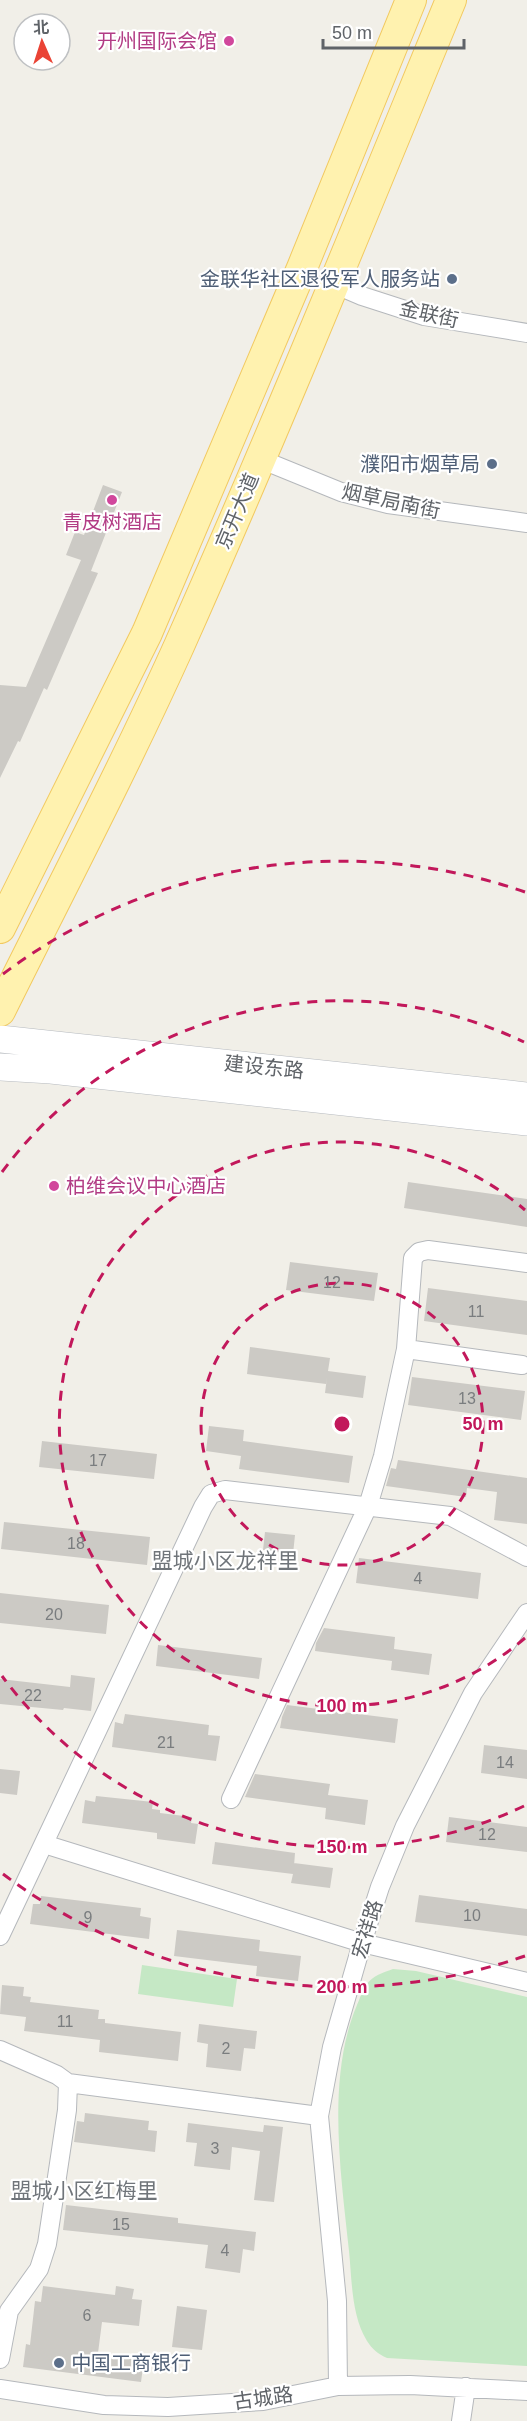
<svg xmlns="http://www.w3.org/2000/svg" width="527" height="2421" font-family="Arial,'Noto Sans SC',sans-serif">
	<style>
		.green { fill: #c5e8c5 }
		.building { fill: #cccac5 }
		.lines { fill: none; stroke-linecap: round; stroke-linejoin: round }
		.street-casing { stroke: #b5b8bc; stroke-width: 20 }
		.secondary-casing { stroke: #b6babf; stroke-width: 28 }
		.primary-casing { stroke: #f2c960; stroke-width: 32 }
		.street { stroke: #fff; stroke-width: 18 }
		.secondary { stroke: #fff; stroke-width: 27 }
		.primary { stroke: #fff2af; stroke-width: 30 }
		.ring { fill: none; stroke: #c2185b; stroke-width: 3; stroke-dasharray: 10 8 }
		.hotel-dot { fill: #d1479c; stroke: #fff; stroke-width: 2 }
		.service-dot { fill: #5c6f8a; stroke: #fff; stroke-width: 2 }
		.labels { text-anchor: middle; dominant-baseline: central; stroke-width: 4.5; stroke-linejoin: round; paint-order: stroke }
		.number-label { font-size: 16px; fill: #7a7d7f }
		.hotel-label { font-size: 20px; fill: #b23c85; stroke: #fff; text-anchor: end }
		.service-label { font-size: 20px; fill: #4e5e75; stroke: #fff; text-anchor: end }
		.street-label { font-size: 20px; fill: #5f6368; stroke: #fff }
		.neighbourhood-label { font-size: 21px; fill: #70757a; stroke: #fff }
		.centre { fill: #c2185b; stroke: #fff; stroke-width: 3 }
		.ring-label { font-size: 18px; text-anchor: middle; font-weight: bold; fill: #c2185b; stroke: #fff; stroke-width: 4.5; stroke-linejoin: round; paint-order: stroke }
	</style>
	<rect width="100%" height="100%" fill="#f1efe8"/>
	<path class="green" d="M142,1965L237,1979L233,2007L138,1994Z
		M393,1969L416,1971L527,1997V2366L387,2358C378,2354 372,2349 367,2341C351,2315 352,2279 349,2251C341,2174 326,2078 357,2005C360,1999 362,1990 366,1985C374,1975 382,1973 393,1969Z"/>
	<path class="building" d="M103,485L122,492L91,571L98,573L47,690L44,688L20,742L18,741L0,778V685L26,687L81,560L66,555L75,532L84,535Z
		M408,1182L527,1199V1227L404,1208Z
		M290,1262L378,1273L374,1301L286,1290Z
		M428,1288L527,1301V1335L424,1321Z
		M250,1347L330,1358L328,1371L366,1376L363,1398L325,1393L327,1377L326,1384L247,1374Z
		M412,1377L525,1391L521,1420L408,1405Z
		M209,1426L244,1430L243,1441L353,1456L349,1483L239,1469L241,1456L206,1451Z
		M42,1441L157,1454L154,1479L39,1467Z
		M398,1460L527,1478V1524L494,1520L497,1492L467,1488L466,1497L386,1486L391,1468L396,1469Z
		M4,1522L150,1537L147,1565L1,1549Z
		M265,1532L295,1535L293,1554L263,1550Z
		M359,1558L481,1573L478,1599L356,1583Z
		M0,1593L109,1605L106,1634L0,1623Z
		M324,1628L395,1637L394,1649L432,1654L429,1675L391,1670L392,1661L315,1651L316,1643Z
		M158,1645L262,1658L259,1679L156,1666Z
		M71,1675L95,1678L91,1711L64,1708L63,1710L0,1704V1679L70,1687Z
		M287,1705L398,1719L395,1743L280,1728L282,1717Z
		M125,1714L209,1725L208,1735L220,1736L216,1761L112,1747L115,1722L123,1724Z
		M484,1745L527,1750V1779L481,1773Z
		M0,1769L20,1771L17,1795L0,1793Z
		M255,1774L330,1784L328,1795L368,1800L365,1825L325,1819L326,1808L245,1797Z
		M96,1796L153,1802L152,1809L160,1810V1813L192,1817L191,1823L198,1824L195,1844L157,1839V1833L82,1823L85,1800L95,1802Z
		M449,1817L527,1827V1852L446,1842Z
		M215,1842L295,1853L294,1866V1863L333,1868L330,1888L291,1883L293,1874L212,1864Z
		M419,1895L527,1909V1936L415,1922Z
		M41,1896L141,1908L140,1916L151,1918L149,1939L30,1924L33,1904H40Z
		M177,1930L260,1940L259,1951L301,1956L298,1981L256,1976L257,1966L174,1956Z
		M2,1985L24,1987L23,1996L31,1997L30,2002L99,2010L98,2019H105V2023L181,2032L178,2061L99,2052L100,2040L24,2031L26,2017L0,2014Z
		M199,2024L257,2031L255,2049L244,2048L241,2071L206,2067L208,2044L197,2042Z
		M85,2113L149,2121L148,2130L157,2131L155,2152L74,2142L77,2121L84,2122Z
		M188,2123L263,2132L264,2125L283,2127L274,2202L254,2200L260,2151L232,2147L230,2170L194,2166L197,2143L186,2142Z
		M66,2205L178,2218V2223L256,2232L254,2251L243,2249L240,2273L205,2268L208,2245L63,2230Z
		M43,2286L115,2295L116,2286L134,2289L132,2299L142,2300L139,2326L102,2322L98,2353L144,2359L141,2382L23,2367L26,2344L30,2345L35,2301L41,2302Z
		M177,2306L207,2310L202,2350L172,2347Z"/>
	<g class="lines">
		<defs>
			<path id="street" d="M334,284L362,296L424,316L527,333
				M260,459L341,492L388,504L527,523
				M406,1349L522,1365
				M231,1799L368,1506L383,1456L406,1349L413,1258L419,1252L428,1250L527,1263
				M44,1844L362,1943L527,1982
				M0,1936L203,1507L211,1494L225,1490L450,1516L527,1557
				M0,2050L57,2075L68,2083L319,2116
				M0,2359L9,2311L39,2269L47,2244L67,2110L68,2083
				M338,2386L337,2301L319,2116L332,2047L362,1943L380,1887L405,1826L473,1693L527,1613
				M0,2389L104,2405L168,2407L263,2401L338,2386L410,2385L527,2391
				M461,2421L466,2387"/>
			<path id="secondary" d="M0,1039L527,1096
				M0,1067L51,1070L527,1122"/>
			<path id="primary" d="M0,928L147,633L302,268L411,0
				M0,1011C60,890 123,770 179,646C274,433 362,216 451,0"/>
		</defs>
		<use href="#street" class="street-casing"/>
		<use href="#secondary" class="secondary-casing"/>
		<use href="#primary" class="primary-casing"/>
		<use href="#street" class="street"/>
		<use href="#secondary" class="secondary"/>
		<use href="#primary" class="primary"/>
	</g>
	<g class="ring">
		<circle cx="342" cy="1424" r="141"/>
		<path d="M525 1638A282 282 0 1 1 525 1210"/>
		<path d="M524 1806A423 423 0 0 1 2 1676M2 1172A423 423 0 0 1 524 1042"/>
		<path d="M525 1956A563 563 0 0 1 3 1874M3 974A563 563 0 0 1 525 892"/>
	</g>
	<g class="hotel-dot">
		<circle cx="229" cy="41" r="6"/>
		<circle cx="112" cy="500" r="6"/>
		<circle cx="54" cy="1186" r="6"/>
	</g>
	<g class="service-dot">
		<circle cx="452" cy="279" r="6"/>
		<circle cx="492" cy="464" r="6"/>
		<circle cx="59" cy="2363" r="6"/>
	</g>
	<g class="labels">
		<g class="number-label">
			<text x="332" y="1282">12</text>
			<text x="476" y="1311">11</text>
			<text x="467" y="1398">13</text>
			<text x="98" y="1460">17</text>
			<text x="76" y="1543">18</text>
			<text x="418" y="1578">4</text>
			<text x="54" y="1614">20</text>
			<text x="33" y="1695">22</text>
			<text x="166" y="1742">21</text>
			<text x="505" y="1762">14</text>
			<text x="487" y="1834">12</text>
			<text x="472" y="1915">10</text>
			<text x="88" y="1917">9</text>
			<text x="65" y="2021">11</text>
			<text x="226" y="2048">2</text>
			<text x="215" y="2148">3</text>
			<text x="121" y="2224">15</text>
			<text x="225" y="2250">4</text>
			<text x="87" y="2315">6</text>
		</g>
		<g class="hotel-label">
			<text x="217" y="41">开州国际会馆</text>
			<text x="112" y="522" text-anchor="middle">青皮树酒店</text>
			<text x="66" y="1186" text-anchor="start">柏维会议中心酒店</text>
		</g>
		<g class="service-label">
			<text x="440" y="279">金联华社区退役军人服务站</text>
			<text x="480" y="464">濮阳市烟草局</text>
			<text x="71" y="2363" text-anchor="start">中国工商银行</text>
		</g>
		<g class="street-label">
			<text transform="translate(429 314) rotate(13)">金联街</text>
			<text transform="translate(391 501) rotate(12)">烟草局南街</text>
			<text transform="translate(237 511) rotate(-67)">京开大道</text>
			<text transform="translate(264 1067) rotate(6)">建设东路</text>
			<text transform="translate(367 1929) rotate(-73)">宏祥路</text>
			<text transform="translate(263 2398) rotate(-8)">古城路</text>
		</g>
		<g class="neighbourhood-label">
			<text x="225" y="1560">盟城小区龙祥里</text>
			<text x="84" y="2190">盟城小区红梅里</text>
		</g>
	</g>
	<circle cx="342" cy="1424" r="9" class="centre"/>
	<g class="ring-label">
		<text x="483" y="1430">50 m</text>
		<text x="342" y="1712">100 m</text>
		<text x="342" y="1853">150 m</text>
		<text x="342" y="1993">200 m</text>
	</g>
	<g transform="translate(42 42) rotate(357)"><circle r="28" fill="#ffffff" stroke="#bfc1c3" stroke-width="1.5"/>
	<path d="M0-4.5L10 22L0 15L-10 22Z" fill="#ea4335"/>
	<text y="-9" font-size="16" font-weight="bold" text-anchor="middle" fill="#5f6368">北</text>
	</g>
	<path d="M323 39v9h141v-9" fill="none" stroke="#5f6368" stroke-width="3"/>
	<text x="332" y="39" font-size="18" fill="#5f6368" stroke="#ffffff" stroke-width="4.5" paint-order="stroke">50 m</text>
</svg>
